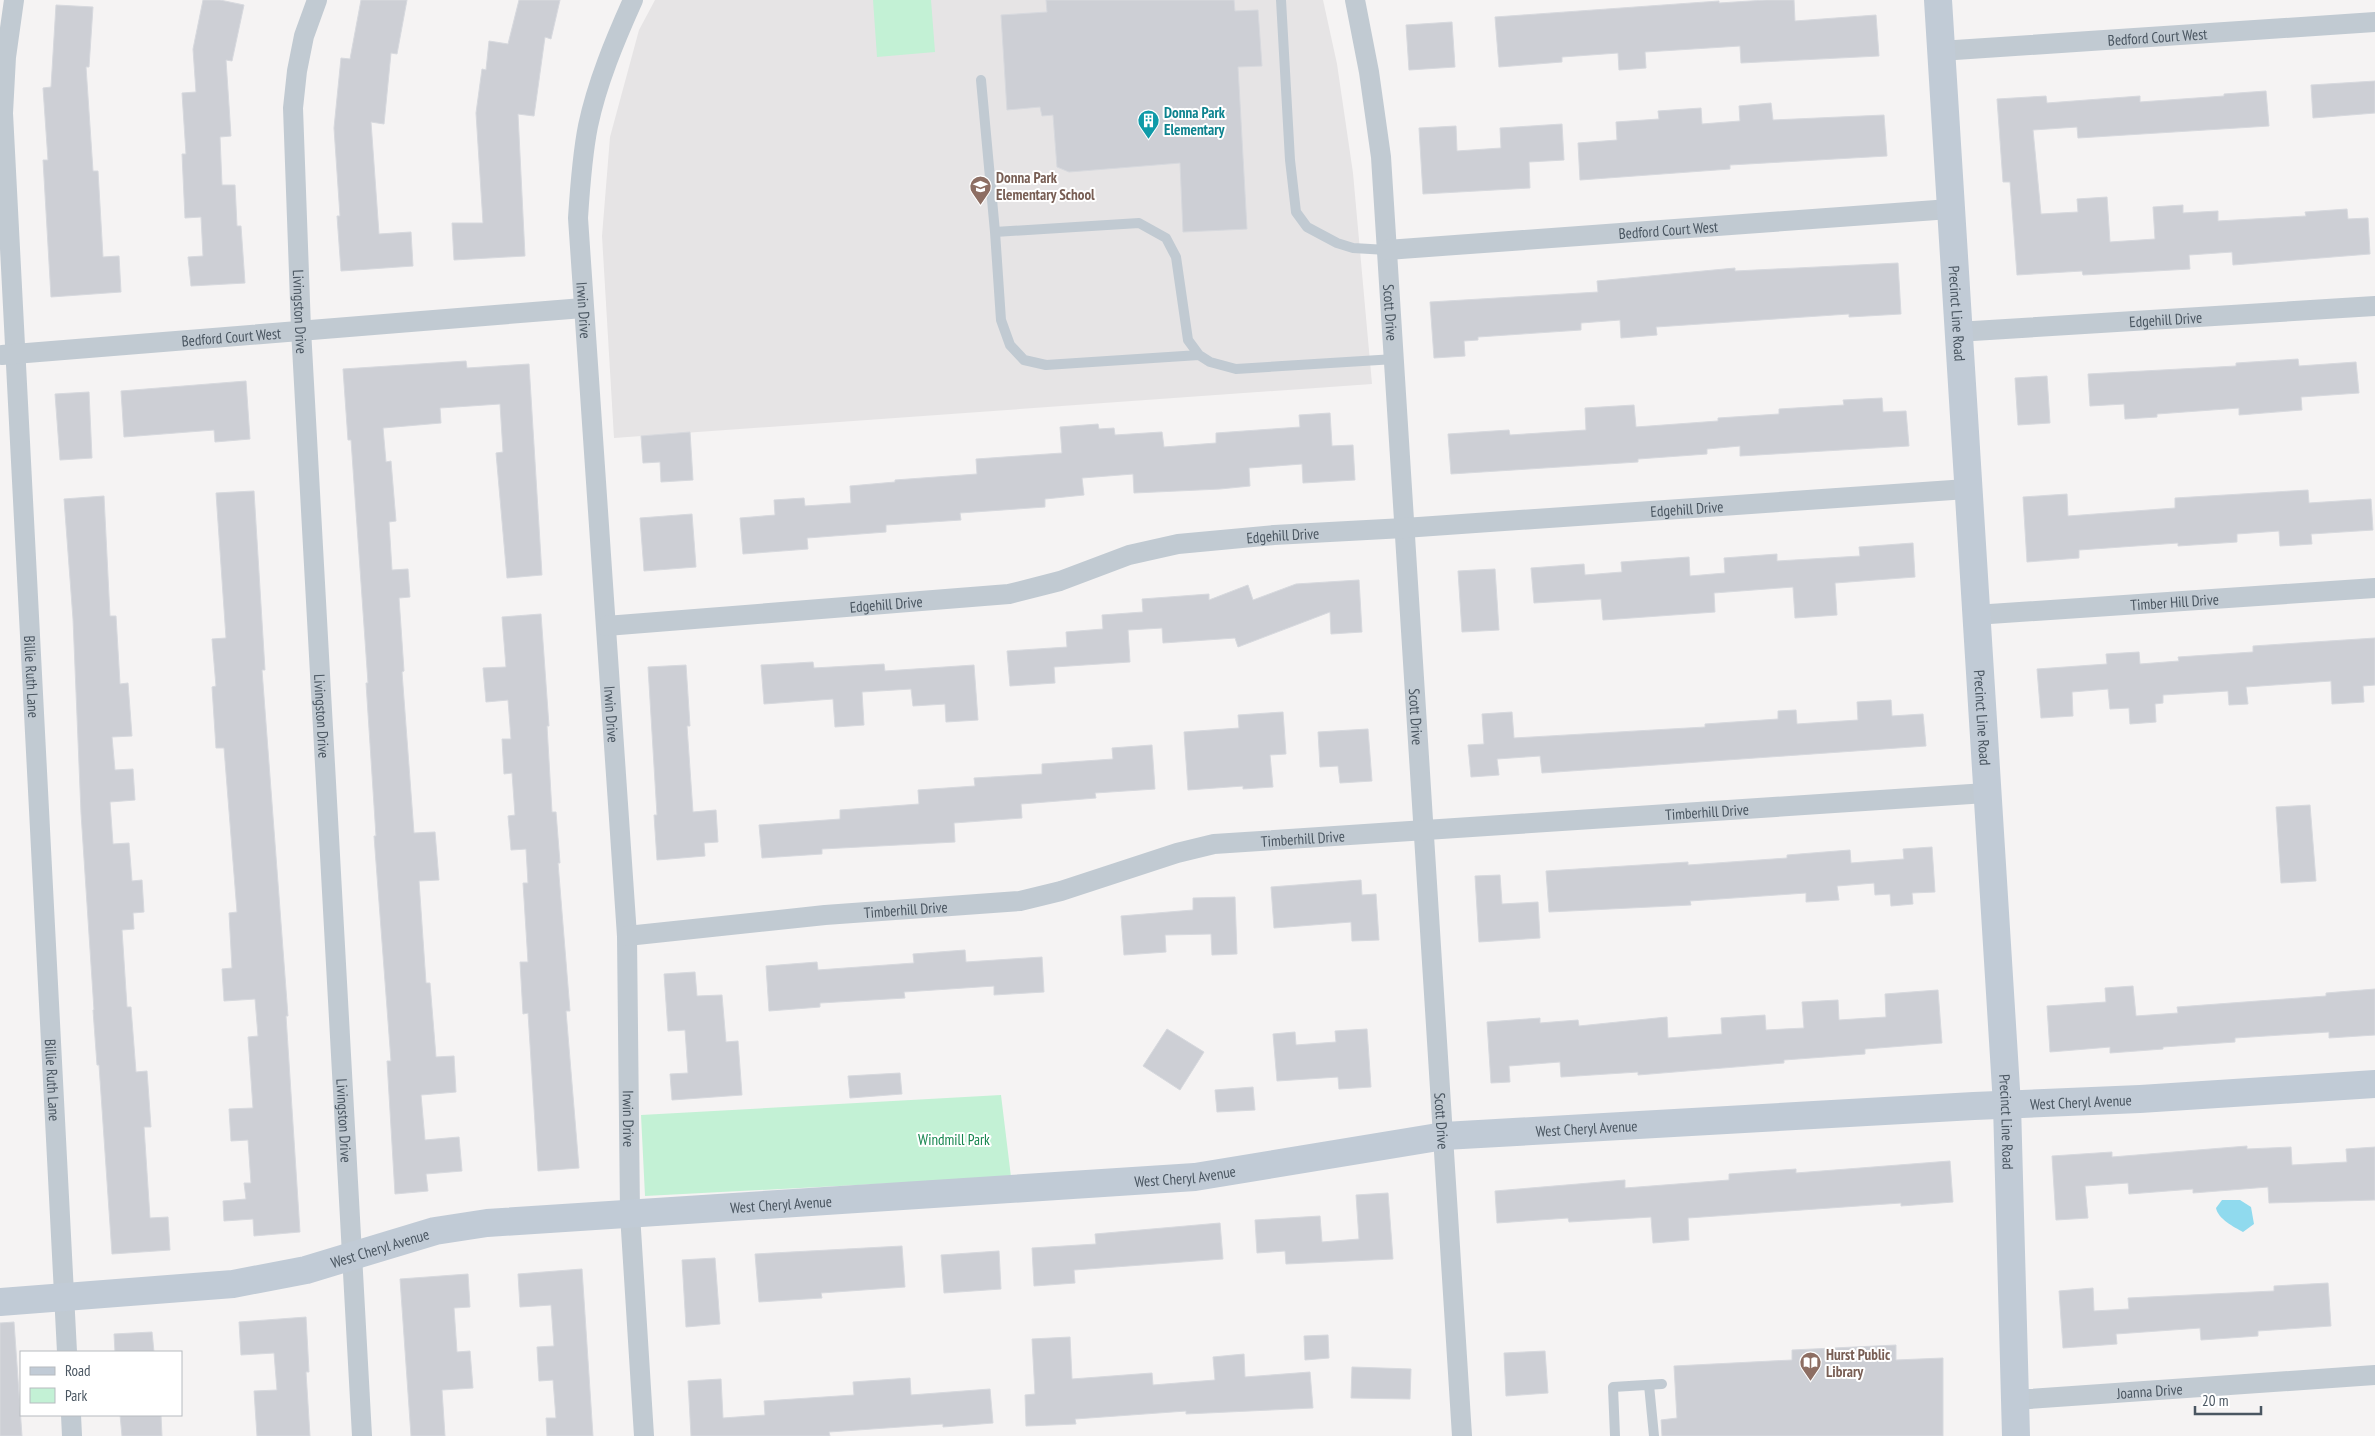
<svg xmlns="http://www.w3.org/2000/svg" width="2375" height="1436" font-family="'PT Sans Narrow',sans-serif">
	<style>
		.education { fill: #e6e4e5 }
		.green { fill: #c3f1d5 }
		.water { fill: #90daee }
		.building { fill: #cdcfd5; stroke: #d7d9de }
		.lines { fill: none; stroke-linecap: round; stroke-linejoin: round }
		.lane { stroke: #c1cad2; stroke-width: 10 }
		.street { stroke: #c1cad2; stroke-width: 20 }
		.secondary { stroke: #c1cbd6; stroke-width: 28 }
		.labels { text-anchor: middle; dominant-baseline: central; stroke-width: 4; stroke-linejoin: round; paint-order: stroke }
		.street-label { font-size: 15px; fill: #4a5661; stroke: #fff }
		.culture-label { font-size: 15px; font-weight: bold; fill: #0d838f; stroke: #fff; text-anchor: start }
		.education-label { font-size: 15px; font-weight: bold; fill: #785e54; stroke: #fff; text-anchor: start }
		.park-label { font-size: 15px; fill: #17864f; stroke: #fff }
	</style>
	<rect width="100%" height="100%" fill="#f5f3f3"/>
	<path class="education" d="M655,0H1323L1337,64L1353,173L1372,384L614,438L602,236L610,137L639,30Z"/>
	<path class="green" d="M873,0H931L935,52L877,57Z
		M1001,1095L1011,1177L645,1196L641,1115Z"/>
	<path class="water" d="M2222,1200H2240L2251,1207L2254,1224L2243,1232C2234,1227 2218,1219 2216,1208Z"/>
	<path class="building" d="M203,0H220L244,5L232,61L226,60L231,136L220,137L222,185H235L237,226H241L245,283L191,286L188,257L203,256L201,217L185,218L182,154H186L182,93L196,92L193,49Z
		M361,0H407L397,54L391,53L384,124L371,122L379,234L411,232L413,266L341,271L337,216H340L334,128L341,58L350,59Z
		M519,0H560L551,39L545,37L534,116L518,114L525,256L454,260L452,223H483L476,113L482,69L486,70L489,41L508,44Z
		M1046,0H1234L1235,11L1258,10L1262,66L1238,67L1247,229L1183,232L1180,163L1069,172L1057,167L1053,115L1042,116L1040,107L1007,110L1001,15L1047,12Z
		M1766,0H1794L1795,21L1876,15L1879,56L1741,63L1740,46L1645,52L1646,68L1619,70L1618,53L1562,57V62L1499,67L1495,17L1719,1V3Z
		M56,5L93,7L89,67H86L93,171H98L103,257L119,256L121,292L51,297L43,160H48L43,88L51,87Z
		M1452,22L1455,67L1409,70L1406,25Z
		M2375,81V113L2313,118L2311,85Z
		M2266,91L2269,126L2078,138L2077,127L2033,130L2041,214L2078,212L2077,199L2107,197L2110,242L2155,239L2153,207L2183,205V213L2218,211V221L2306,216L2305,212L2347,209L2348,219L2368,218L2370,254L2233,265L2232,252L2189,255L2190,269L2083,275L2082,271L2017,275L2010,182H2003L1997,99L2046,96L2047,103L2140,96V102L2224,96V94Z
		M1771,103L1773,120L1884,115L1887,156L1730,165V169L1580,180L1578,143L1617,140L1616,122L1659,119L1658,111L1701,108L1702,124L1740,121L1739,106Z
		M1562,124L1564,160L1529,162L1530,188L1423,194L1419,128L1456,126L1457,151L1501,148L1500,128Z
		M1898,263L1901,314L1849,317V314L1656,327L1657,335L1621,338L1620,320L1581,323V330L1478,337V340L1464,341L1465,356L1434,358L1430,302L1598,292L1597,281L1735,268V271Z
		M2298,359L2299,366L2356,362L2359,393L2301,397L2302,410L2239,415V408L2157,414V417L2125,419L2124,404L2090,406L2088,374L2236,366V363Z
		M466,361L467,368L529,364L542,575L507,578L496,453L503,452L500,404L440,408L441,423L383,428L386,462L391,461L396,521L389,522L392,570L408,569L410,597L399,598L404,671L402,672L414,833L435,832L439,880L419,881L426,983H430L436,1057L454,1056L456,1092L421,1095L425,1140L459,1137L462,1171L426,1174L428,1191L395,1194L387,1061H391L374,836H376L366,683H368L351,440H348L343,369Z
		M2047,376L2050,423L2018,425L2015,378Z
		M246,381L250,439L215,442L214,430L124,437L121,391Z
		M89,392L92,458L60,460L55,394Z
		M1882,398L1883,412L1906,411L1909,446L1740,456V446L1707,449V454L1638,459V462L1451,474L1448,434L1509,430L1510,435L1586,430L1585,408L1634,405L1636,427L1718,421V418L1779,414V409L1844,405L1843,400Z
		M1330,413L1332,446L1353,445L1355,480L1303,483L1302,464L1249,468L1250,486L1220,489L1134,493L1133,474L1082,478L1084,495L1045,499V507L960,513L961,520L886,525V532L807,538L808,549L743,554L740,518L775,515L774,500L804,498L805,506L851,503L850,486L895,482V480L977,474L976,459L1062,453L1060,427L1098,424L1099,429L1114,428L1115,435L1162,432L1164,447L1216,443V433L1300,427L1299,415Z
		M690,432L693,480L661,482L660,462L643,463L641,436Z
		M2308,490L2309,503L2371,499L2373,530L2311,534L2312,544L2280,546L2279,531L2237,534V542L2178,546V543L2079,550V558L2027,562L2023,497L2067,494L2068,516L2175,508V498Z
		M254,491L265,670H262L288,1016H286L300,1232L254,1236L253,1219L224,1221L223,1201L246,1199L244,1183H251L248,1140L231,1141L229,1109L253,1108L248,1037L258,1036L255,999L224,1001L222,969L232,968L229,913L237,912L224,748H216L212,687L216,686L212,639L226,638L216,493Z
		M104,496L110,616H116L120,684L128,683L132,736L112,737L115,770L133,769L135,800L110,802L113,844L129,843L132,881L142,880L144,912L133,913L134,929L122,930L127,1007H131L136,1072L147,1071L151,1127H144L150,1218L168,1217L170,1250L112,1254L99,1065H97L93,1010H94L81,813L73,619L64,499Z
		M692,514L696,567L644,571L640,518Z
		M1913,543L1915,577L1835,583L1837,615L1795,618L1793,587L1714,593L1715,612L1603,620L1601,599L1534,603L1531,568L1584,564L1585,575L1622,572L1621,562L1689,557L1690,576L1725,573L1724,558L1777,554V561L1860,556L1859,547Z
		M1495,569L1499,630L1462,632L1458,571Z
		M1359,580L1362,632L1331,634L1330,612L1238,647L1235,638L1163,643L1162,628L1128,630L1130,662L1054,667L1055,683L1010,686L1007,651L1067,647L1066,632L1103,629L1102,615L1143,612L1142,599L1209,594V600L1248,585L1253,600L1296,584Z
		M541,614L549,726H547L552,812H556L560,863H558L570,1011H566L579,1168L538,1171L528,1013L523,1014L520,962H528L523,883H528L526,849L511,850L508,816L515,815L512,773L504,774L502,739H511L508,700L486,702L483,668L506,667L502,617Z
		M2375,638V685L2363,686L2364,702L2332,704L2331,681L2246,687L2248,704L2229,705L2228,691L2163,695V703L2155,704L2156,722L2130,724L2129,708L2110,709L2108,689L2072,692L2073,716L2041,718L2037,669L2107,664L2106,654L2139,652L2140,664L2179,661L2178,657L2253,652V646Z
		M813,662L814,668L884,664L885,671L974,665L978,720L946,722L945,704L913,706L911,689L862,692L864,725L835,727L833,699L764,704L761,665Z
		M686,665L690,726H687L693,812L716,810L718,842L704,843L705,856L657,860L654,815H657L648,667Z
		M1891,700L1892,716L1923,714L1926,746L1542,773L1540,756L1497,759L1499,775L1471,777L1468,745L1484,744L1482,714L1512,712L1514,738L1705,727V724L1778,719V711L1796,710L1797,724L1858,720L1857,702Z
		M1283,712L1286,754L1270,755L1273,787L1243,789V786L1188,790L1184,732L1239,728L1238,715Z
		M1368,729L1372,781L1340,783L1338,766L1320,767L1318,732Z
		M1152,745L1155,789L1095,793L1096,798L1021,804L1022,818L954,823L955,842L822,849V854L762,858L759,825L840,819V810L919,804L918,790L975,786L974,778L1042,774V764L1113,759L1112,748Z
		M2310,805L2316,881L2281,883L2276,807Z
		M1932,847L1935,892L1912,893L1913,904L1891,906L1890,894L1875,895L1874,883L1837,886L1839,900L1806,902V893L1690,901L1691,905L1549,912L1546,871L1688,862V865L1787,858V855L1850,850L1851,863L1904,859L1903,849Z
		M1500,875L1502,904L1538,902L1540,938L1479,942L1475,876Z
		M1361,880L1362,895L1376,894L1379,940L1352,941L1351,922L1274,928L1271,887Z
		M1235,897L1237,954L1212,955L1211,934L1165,935L1166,952L1124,955L1121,916L1193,910V898Z
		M965,950L966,962L1042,957L1044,992L994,995V986L904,992L905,998L820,1003V1007L769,1011L766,966L817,962L818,970L914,963L913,954Z
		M695,972L697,996L722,995L726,1042L738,1041L742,1095L672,1100L670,1074L688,1073L685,1030L668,1031L664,974Z
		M2133,986L2136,1016L2178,1013L2177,1007L2326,996V993L2375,989V1035L2329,1038V1032L2235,1038V1042L2163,1047V1049L2110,1053V1047L2050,1052L2047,1006L2106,1002L2105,988Z
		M1938,990L1942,1043L1865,1049V1054L1784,1060V1063L1638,1075V1072L1561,1077L1560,1062L1509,1066L1510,1082L1491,1083L1487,1022L1540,1018V1023L1578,1020L1579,1026L1667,1017L1668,1038L1722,1034L1721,1018L1765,1015L1766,1030L1804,1028L1802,1002L1838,1000L1839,1020L1886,1017L1885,994Z
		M1167,1029L1204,1052L1180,1090L1143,1066Z
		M1367,1029L1371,1087L1339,1089L1338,1077L1277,1081L1273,1034L1295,1032L1296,1045L1336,1042L1335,1031Z
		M900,1073L902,1094L850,1098L848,1076Z
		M1253,1087L1255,1110L1217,1112L1215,1090Z
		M2247,1146V1149L2291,1147L2292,1165L2347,1162L2346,1149L2375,1147V1200L2269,1203L2268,1187L2193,1193V1189L2129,1194L2128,1183L2085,1186L2088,1218L2056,1220L2052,1156L2112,1152V1157Z
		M1950,1161L1953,1202L1901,1206V1203L1688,1218L1689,1240L1653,1243L1651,1217L1569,1222L1568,1218L1497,1223L1495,1191L1625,1180V1188L1729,1180V1174L1796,1169V1173Z
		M1388,1193L1393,1259L1286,1264L1285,1251L1257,1253L1255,1220L1320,1216L1322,1242L1359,1239L1356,1195Z
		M1220,1223L1223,1259L1074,1270L1075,1283L1034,1286L1032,1248L1096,1244L1095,1234Z
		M902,1246L905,1287L821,1293L822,1298L759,1302L755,1254Z
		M999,1251L1001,1289L944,1293L941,1255Z
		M715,1258L720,1324L686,1327L682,1260Z
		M582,1269L593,1436H547L546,1418H556L553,1380L539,1381L537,1347L554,1346L551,1305L520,1307L518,1274Z
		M468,1274L470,1307L454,1308L457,1352L470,1351L473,1388L442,1390L445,1436H411L400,1279Z
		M2328,1283L2331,1326L2258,1331V1336L2201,1340L2200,1328L2116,1334L2117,1344L2063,1348L2059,1291L2093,1288L2094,1311L2129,1309L2128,1298L2274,1291V1286Z
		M306,1317L309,1372H306L310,1436H257L254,1391L277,1390L274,1353L241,1355L239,1322Z
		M14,1322L22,1436H0V1323Z
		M152,1332L154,1352H115L114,1334Z
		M1328,1335L1329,1358L1305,1360L1304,1336Z
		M1070,1337L1072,1379L1152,1373L1153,1385L1215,1380L1213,1357L1244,1354L1245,1377L1310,1372L1313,1408L1186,1414V1411L1075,1419L1076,1424L1026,1426L1025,1395L1035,1394L1032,1339Z
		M1896,1345V1360L1943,1358V1436H1662L1661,1420L1677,1418L1674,1366L1792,1360V1350Z
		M1545,1351L1548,1393L1506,1396L1504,1353Z
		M1352,1367L1411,1369L1410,1399L1351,1398Z
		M910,1378L911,1395L990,1389L993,1423L943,1427V1424L829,1432L830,1436H691L688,1381L721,1379L723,1418L765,1415L764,1401L854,1395L853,1382Z
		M120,1415H161L162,1436H122Z"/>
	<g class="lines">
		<path class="lane" d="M1281,0L1290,160L1296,212L1307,227L1337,243L1353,248L1387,250
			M981,80L995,232L1001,320L1010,345L1024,360L1046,365L1199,355
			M995,232L1139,223L1166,238L1176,257L1188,340L1199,355L1210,362L1236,369L1395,359
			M1649,1385L1654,1436
			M1615,1436L1613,1387L1662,1384"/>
		<g class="street">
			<path id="s1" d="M14,0L6,57L3,113L67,1352"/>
			<path id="s2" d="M317,0L304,36L297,71L293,108L301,329L362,1436"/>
			<path id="s3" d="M633,0C615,40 597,83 588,126C582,156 580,187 578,218L627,936L630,1214L644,1436"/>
			<path id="s4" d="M1355,0L1369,72L1381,157L1462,1436"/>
			<path id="s5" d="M1940,51L2375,22"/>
			<path id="s6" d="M1387,250L1950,209"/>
			<path id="s7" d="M1957,332L2375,306"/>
			<path id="s8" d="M2,355L583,308"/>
			<path id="s9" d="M1975,615L2375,588"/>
			<path id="s10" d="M606,626L1009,594L1060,581L1129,555L1178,544L1274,535L1404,528L1967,489"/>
			<path id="s11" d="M627,936L825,915L1020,901L1061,891L1177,853L1214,844L1986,793"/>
			<path id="s12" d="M2015,1400L2375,1375"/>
			<path d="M71,1415L72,1436"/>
		</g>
		<g class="secondary">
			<path id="s13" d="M1938,0L2007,1105L2016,1436"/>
			<path id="s14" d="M0,1302L233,1284L306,1270L435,1231L487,1223L1195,1177L1444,1136L1974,1106L2140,1099L2375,1084"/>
		</g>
	</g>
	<defs>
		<symbol id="building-pin" viewBox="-11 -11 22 30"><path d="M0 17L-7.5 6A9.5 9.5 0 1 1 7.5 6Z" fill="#0f9aa8" stroke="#fff"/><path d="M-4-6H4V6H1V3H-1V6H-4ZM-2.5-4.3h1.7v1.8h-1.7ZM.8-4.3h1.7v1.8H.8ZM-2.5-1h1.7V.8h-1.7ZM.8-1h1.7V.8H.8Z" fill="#fff"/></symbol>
		<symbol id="school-pin" viewBox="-11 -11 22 30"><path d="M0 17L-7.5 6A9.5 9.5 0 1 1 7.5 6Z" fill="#8d6e63" stroke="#fff"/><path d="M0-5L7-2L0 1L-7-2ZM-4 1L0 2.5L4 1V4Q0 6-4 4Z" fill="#fff"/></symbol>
		<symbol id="library-pin" viewBox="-11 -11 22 30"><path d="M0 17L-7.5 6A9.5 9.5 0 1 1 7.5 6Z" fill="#8d6e63" stroke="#fff"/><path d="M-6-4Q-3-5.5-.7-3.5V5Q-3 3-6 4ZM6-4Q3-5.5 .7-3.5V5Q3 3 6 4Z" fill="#fff"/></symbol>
	</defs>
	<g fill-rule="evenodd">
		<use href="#building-pin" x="1136" y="108" width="25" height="34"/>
		<use href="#school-pin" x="968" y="174" width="25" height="34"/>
		<use href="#library-pin" x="1798" y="1350" width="25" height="34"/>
	</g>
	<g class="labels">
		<g class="street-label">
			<text stroke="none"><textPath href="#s5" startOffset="218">Bedford Court West</textPath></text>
			<text stroke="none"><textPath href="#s6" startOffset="282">Bedford Court West</textPath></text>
			<text stroke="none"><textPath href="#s3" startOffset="319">Irwin Drive</textPath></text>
			<text stroke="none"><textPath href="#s2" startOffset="315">Livingston Drive</textPath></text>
			<text stroke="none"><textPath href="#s4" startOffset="315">Scott Drive</textPath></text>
			<text stroke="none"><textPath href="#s13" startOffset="314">Precinct Line Road</textPath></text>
			<text stroke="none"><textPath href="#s7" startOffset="209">Edgehill Drive</textPath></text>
			<text stroke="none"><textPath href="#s8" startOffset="230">Bedford Court West</textPath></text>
			<text stroke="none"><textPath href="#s10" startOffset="1091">Edgehill Drive</textPath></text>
			<text stroke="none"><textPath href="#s10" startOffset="686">Edgehill Drive</textPath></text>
			<text stroke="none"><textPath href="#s9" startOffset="200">Timber Hill Drive</textPath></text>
			<text stroke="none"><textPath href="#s10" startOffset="281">Edgehill Drive</textPath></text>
			<text stroke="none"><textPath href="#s1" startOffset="678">Billie Ruth Lane</textPath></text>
			<text stroke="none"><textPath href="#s3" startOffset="724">Irwin Drive</textPath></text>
			<text stroke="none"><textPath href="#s2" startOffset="720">Livingston Drive</textPath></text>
			<text stroke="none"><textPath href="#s4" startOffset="720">Scott Drive</textPath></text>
			<text stroke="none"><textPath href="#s13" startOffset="719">Precinct Line Road</textPath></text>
			<text stroke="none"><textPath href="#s11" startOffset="1091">Timberhill Drive</textPath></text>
			<text stroke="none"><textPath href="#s11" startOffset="686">Timberhill Drive</textPath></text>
			<text stroke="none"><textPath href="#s11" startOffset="280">Timberhill Drive</textPath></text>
			<text stroke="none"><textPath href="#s1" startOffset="1082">Billie Ruth Lane</textPath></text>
			<text stroke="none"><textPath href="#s14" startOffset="2095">West Cheryl Avenue</textPath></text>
			<text stroke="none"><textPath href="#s3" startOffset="1129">Irwin Drive</textPath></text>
			<text stroke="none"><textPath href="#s2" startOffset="1125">Livingston Drive</textPath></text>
			<text stroke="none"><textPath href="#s4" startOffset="1125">Scott Drive</textPath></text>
			<text stroke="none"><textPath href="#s13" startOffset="1124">Precinct Line Road</textPath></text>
			<text stroke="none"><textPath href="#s14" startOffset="1600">West Cheryl Avenue</textPath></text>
			<text stroke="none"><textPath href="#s14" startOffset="1195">West Cheryl Avenue</textPath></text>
			<text stroke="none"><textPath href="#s14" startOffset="790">West Cheryl Avenue</textPath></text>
			<text stroke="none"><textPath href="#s14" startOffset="385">West Cheryl Avenue</textPath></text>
			<text stroke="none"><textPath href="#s12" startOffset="135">Joanna Drive</textPath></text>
		</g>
		<g class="culture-label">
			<text x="1164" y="112">Donna Park<tspan x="1164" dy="17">Elementary</tspan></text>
		</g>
		<g class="education-label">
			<text x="996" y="177">Donna Park<tspan x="996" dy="17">Elementary School</tspan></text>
			<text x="1826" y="1354">Hurst Public<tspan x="1826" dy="17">Library</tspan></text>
		</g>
		<g class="park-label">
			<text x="954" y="1139">Windmill Park</text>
		</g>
	</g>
	<rect x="20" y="1351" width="162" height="65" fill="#ffffff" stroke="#b7bbc0"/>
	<rect x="30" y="1367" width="25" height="8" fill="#c1cbd6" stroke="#b7bbc0"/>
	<text x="65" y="1376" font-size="15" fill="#4a5661">Road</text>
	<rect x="30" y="1388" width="25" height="15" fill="#c3f1d5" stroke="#b7bbc0"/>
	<text x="65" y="1401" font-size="15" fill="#4a5661">Park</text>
	<path d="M2195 1406v8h66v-8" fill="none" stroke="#4a5661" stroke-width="2.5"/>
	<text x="2202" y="1406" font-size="15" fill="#4a5661" stroke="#ffffff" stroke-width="4" paint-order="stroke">20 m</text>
</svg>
